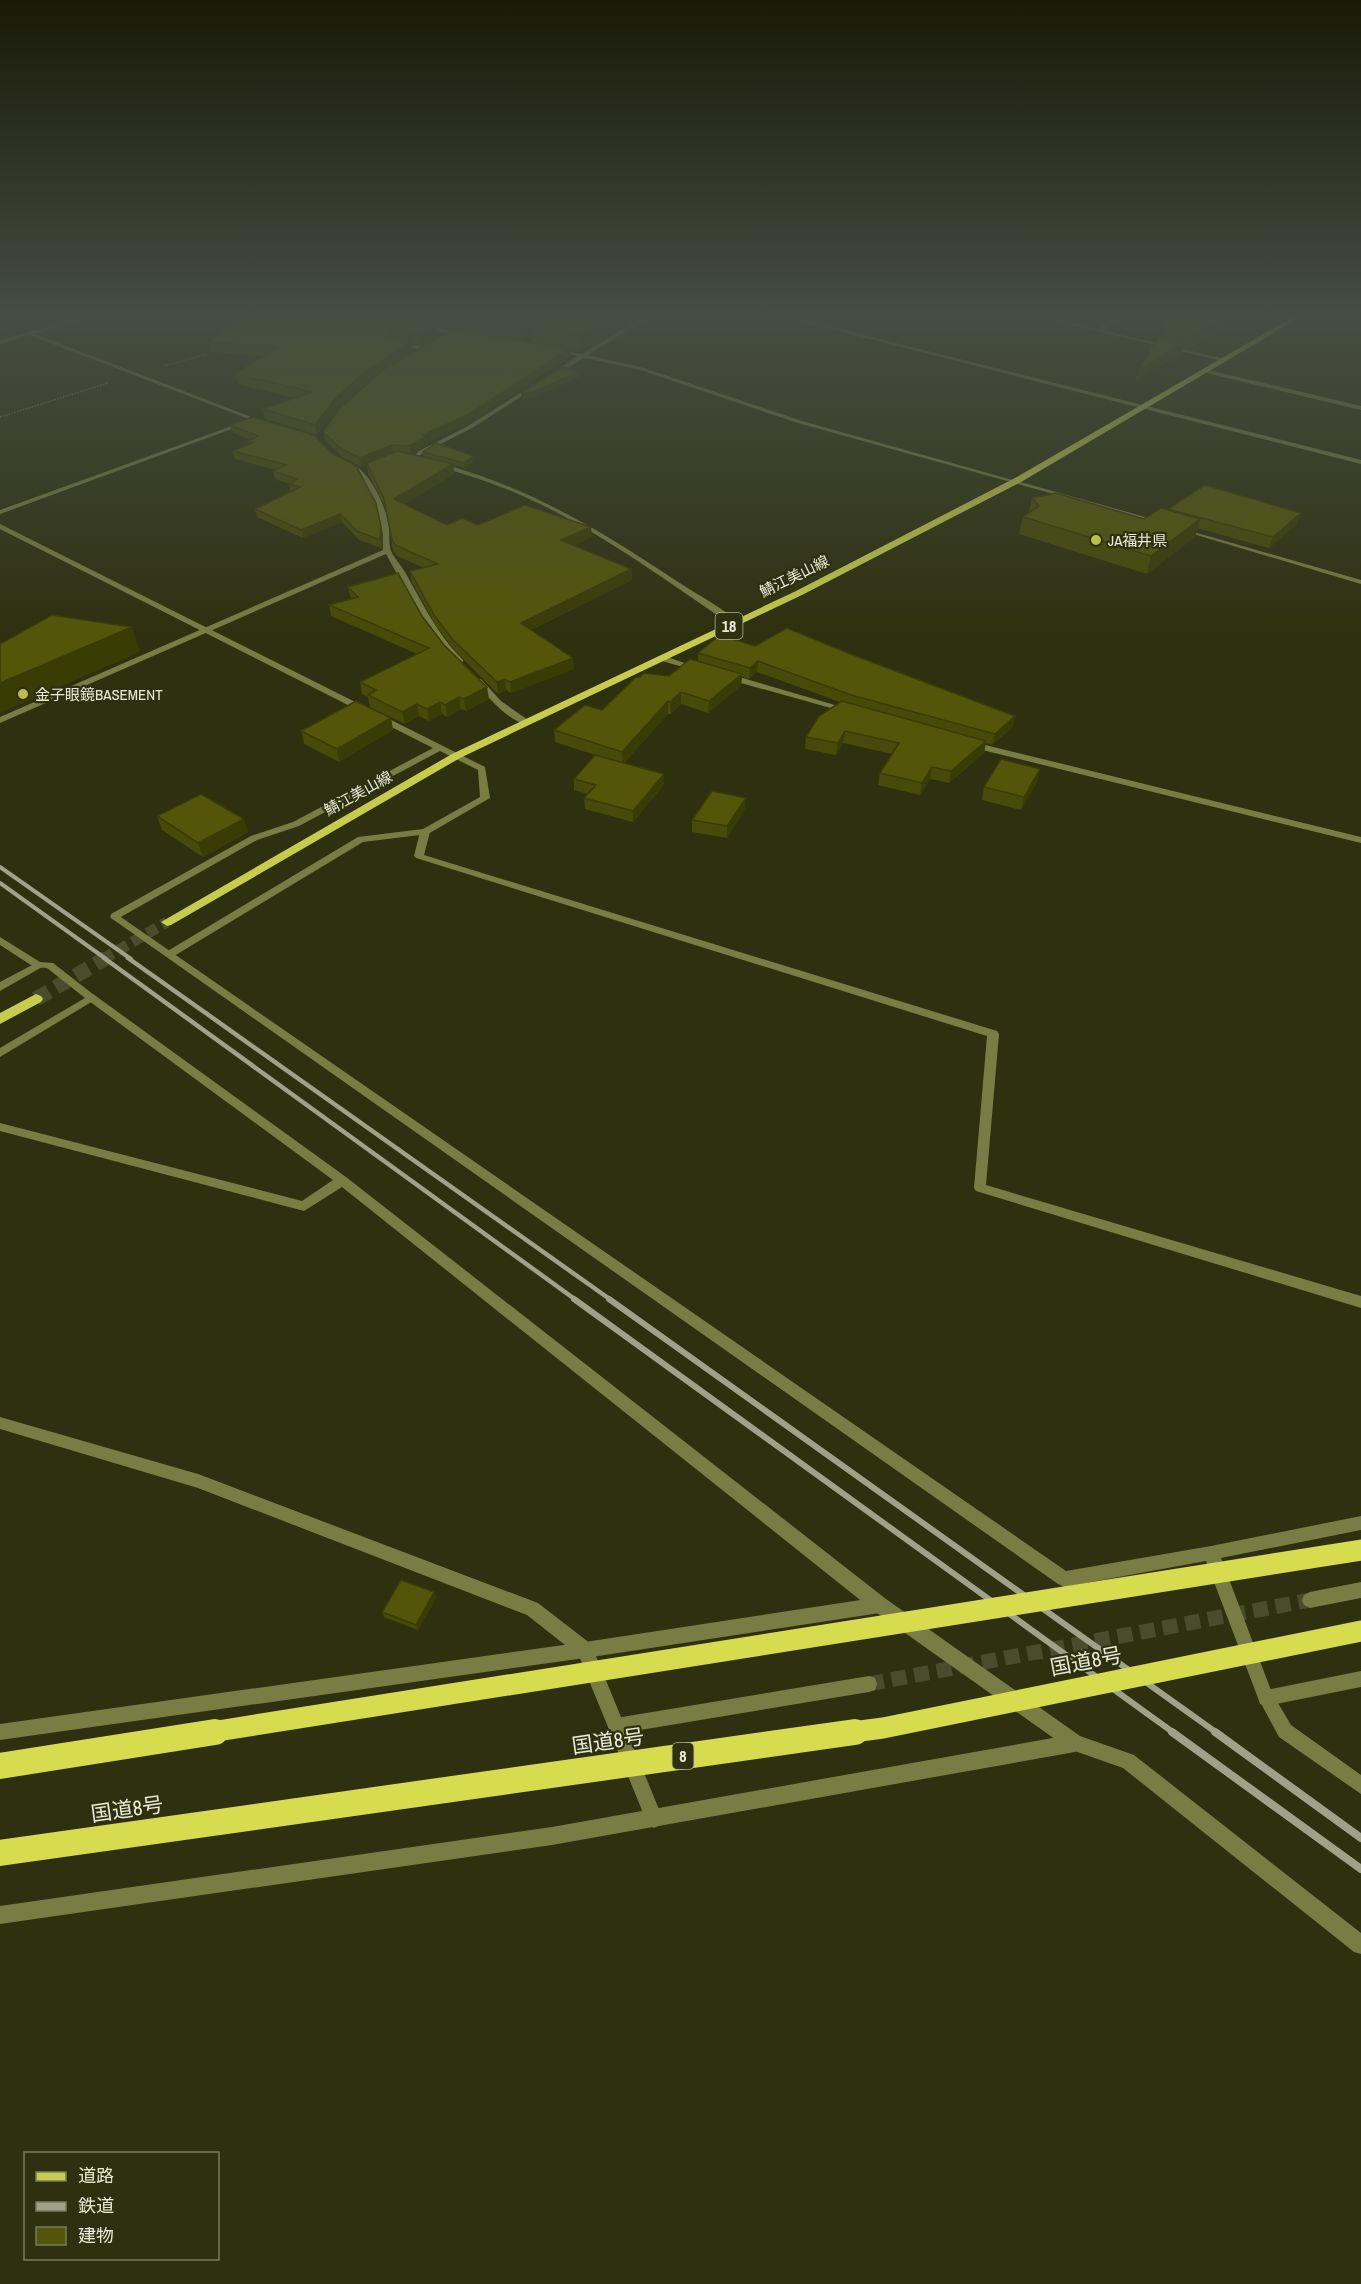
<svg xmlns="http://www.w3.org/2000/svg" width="1361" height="2284" font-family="'Archivo Narrow','Noto Sans JP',sans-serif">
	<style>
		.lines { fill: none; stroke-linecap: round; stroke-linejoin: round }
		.tertiary-tunnel { stroke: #4a4c2d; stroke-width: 15; stroke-dasharray: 15 8; stroke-linecap: butt }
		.primary-tunnel-far1 { stroke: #4a4c2d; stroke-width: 11; stroke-dasharray: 11 6; stroke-linecap: butt }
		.primary-tunnel { stroke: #4a4c2d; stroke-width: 15; stroke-dasharray: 15 8; stroke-linecap: butt }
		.path { stroke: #7e8065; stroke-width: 1.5; stroke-dasharray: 1.5 1.5; stroke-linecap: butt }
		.minor { fill: #797d44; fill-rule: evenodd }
		.tertiary { fill: #797d44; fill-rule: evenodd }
		.primary { fill: #c6cd4d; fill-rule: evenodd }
		.rail-far3 { stroke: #9fa189; stroke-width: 4 }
		.rail-far2 { stroke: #9fa189; stroke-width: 4.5 }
		.rail-far1 { stroke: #9fa189; stroke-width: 6 }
		.rail { stroke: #9fa189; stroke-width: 8 }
		.trunk-bridge-far1 { stroke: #d6dc4d; stroke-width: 21 }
		.trunk-bridge { stroke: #d6dc4d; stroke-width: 26 }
		.wall { fill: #474a08 }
		.shaded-wall { fill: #3a3c06 }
		.building { fill: #535609; stroke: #3a3c06; stroke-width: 1.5 }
		.poi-dot { fill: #bac045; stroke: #2e300f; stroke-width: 2 }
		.labels { text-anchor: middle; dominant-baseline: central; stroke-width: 4.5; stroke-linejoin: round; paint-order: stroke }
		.far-poi-label { font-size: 15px; fill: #e9ebd8; stroke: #2e300f; text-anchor: start }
		.far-street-label { font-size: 15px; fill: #e9ebd8; stroke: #2e300f }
		.shield { fill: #2e300f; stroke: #b1b39c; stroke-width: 1.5 }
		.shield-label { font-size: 16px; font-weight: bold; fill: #e9ebd8 }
		.near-street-label { font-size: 21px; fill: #e9ebd8; stroke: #2e300f }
	</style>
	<rect width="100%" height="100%" fill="#2e300f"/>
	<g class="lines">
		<path class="tertiary-tunnel" d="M869,1684L1310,1600"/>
		<path class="primary-tunnel-far1" d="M103,959L167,922"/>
		<path class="primary-tunnel" d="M36,999L106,958"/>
		<path class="path" d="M164,366L207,354
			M0,417L108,383"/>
		<path class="minor" d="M90,315H98L35,334L267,423L262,424L29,335L0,344V340Z
			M356,315H365L398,324L395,326Z
			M656,315H663L628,330L588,355L644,368L802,421L1163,522L1158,523L798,423L640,370L584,358L554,376L549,375L578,356L555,351V349L582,354L624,328Z
			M776,315H785L1361,460V464Z
			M1029,315H1038L1097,329L1121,315H1127L1102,330L1229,360L1226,362Z
			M421,326L463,332L466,334L463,336L419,329Z
			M397,343L423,346L426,348L423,350L395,346Z
			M533,385L538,386L472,428L423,453L415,460L410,459L419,451L468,426Z
			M243,422L248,423L0,514V510Z
			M343,462C367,462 385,505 389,525C390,534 388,546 392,553C395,559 401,565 405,572C423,604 437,634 463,660V664H457L424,623L386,554L0,723V717L383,550C383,515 373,484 343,464Z
			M439,463C529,487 602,531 678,582C698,595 722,607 739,623L732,625C662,578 593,526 516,493C490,482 464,474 437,466L436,465Z
			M1180,528L1361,580V584L1180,530Z
			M658,656H664L702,669L698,671L658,660Z
			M723,674H729L852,710L845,712L723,678Z
			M475,679H481L501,701L528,720V724C512,725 486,695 475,683Z
			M969,741L1361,837V843L966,746L965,744Z
			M425,829L430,832L424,855L997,1031L999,1034L986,1185L1361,1296V1308L976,1191L974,1188L987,1036L416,858L414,856L420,832Z
			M115,913L1066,1571L1211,1546L1361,1516V1530L1221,1558L1272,1693L1291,1725L1361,1775V1794L1279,1737L1258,1698L1206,1561L1064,1587L1058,1584L111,918L110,916Z
			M38,962L42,963L43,965L42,967L0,991V982Z
			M93,994L346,1177L886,1599L1080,1736L1134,1755L1361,1933V1954L1354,1952L1123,1768L1069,1749L874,1611L342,1187L304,1211L0,1131V1123L302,1201L333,1180L89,1001L88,998L89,995Z
			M0,1417L198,1474L538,1603L591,1644L663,1819L660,1825L654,1828L648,1825L579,1656L527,1615L198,1488L0,1429Z"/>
		<path class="tertiary" d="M1208,370L1361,406V410L1206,373Z
			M0,524L485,767L490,798L428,834L363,842L174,956H166L165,954L166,952L358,837L423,829L480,797L478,770L440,751L299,826L257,840L119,918H111V914L251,836L293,822L433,748L0,529Z
			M0,937L40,962L53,963L98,998L0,1057V1048L85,998L47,968L34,967L0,945Z
			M1361,1582V1598L1310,1608L1304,1605L1302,1600L1304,1595L1310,1592Z
			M880,1597L886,1599L888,1605L886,1611L880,1613L585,1658L0,1740V1724L585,1642Z
			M1361,1671V1687L1266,1706L1260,1704L1258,1698L1260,1692L1266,1690Z
			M869,1676L875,1678L877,1684L875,1690L869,1692L616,1734L610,1732L608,1726L610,1720L616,1718Z
			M1075,1734L1081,1737L1084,1743L1081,1749L1075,1752L552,1845L0,1924V1906L552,1827Z"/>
		<path class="primary" d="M1296,315H1304L1021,482L802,595L460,758L171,925L167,926L161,922L452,754L796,591L1015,478Z
			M36,994L41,996L43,999L41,1002L0,1024V1013Z"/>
		<path class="rail-far3" d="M0,867L131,959
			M0,883L106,959"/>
		<path class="rail-far2" d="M104,958L576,1300
			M128,958L611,1300"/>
		<path class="rail-far1" d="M574,1299L1174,1733
			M609,1299L1217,1733"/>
		<path class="rail" d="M1172,1732L1361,1869
			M1215,1732L1361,1838"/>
		<path class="trunk-bridge-far1" d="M205,1733L1361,1550
			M845,1733L883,1728L1361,1631"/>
		<path class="trunk-bridge" d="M0,1766L215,1732
			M0,1853L855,1732"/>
	</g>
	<path class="wall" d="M399,315H637L601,340L579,350L533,343L532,334L521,341L460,331L459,322L449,329L437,327L438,335L422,345L411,344L412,351L394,363L570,349L571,356L470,422L427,442V445L412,454L423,457V452L475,462L464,468L453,465L454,474L404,504L447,525H478L592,537L574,545L631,569L632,580L531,630L574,669L511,693L506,690L498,694L455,651L436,626L412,582L410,571L424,568L397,556L393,550L386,509L368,473L367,464L361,467L341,456L325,440L323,432L379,374L362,386L338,409L317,435L265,419L263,409L295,398L238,384L235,374L264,356L212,352L209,342L363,325L379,321L400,320Z
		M1171,315H1237L1235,322L1190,348L1183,347L1181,354L1136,380L1138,370L1161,338L1163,327Z
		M252,417L381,527L383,535L382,548L359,540L342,522L303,538L257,517L255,509L290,491L289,484L275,479L273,471L276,470L235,459L233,451L249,444L248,441L250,440L232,432L230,425Z
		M1032,498L1144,519L1168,510V509L1301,513L1297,524L1269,548L1197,528L1195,537L1147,574L1019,534L1023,517L1029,513Z
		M348,587L422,616L444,645L489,699L466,711L461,709L447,717L442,714L429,721L419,716L405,724L370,707L368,697L362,694L360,682L417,654L331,616L329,605L351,599Z
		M720,635L1013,727L992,745L986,743L984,753L949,783L930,779L920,795L878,785L880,773L892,754L843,743L836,755L805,749L806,737L840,702L757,672L749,679L742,677L741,686L708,713L681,704L671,714H668L624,763L664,785L633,822L585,809L584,798L588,794L574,790V779L595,755L555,742L554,730L602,710L640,677L669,676L698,661V653Z
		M391,718L393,730L339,762L304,744L301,731Z
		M1040,769L1037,782L1021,810L982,800L984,787Z
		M745,809L727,838L692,832V820Z
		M157,816L248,832L203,857L162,830Z
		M436,1598L418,1630L384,1617L382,1612Z"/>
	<path class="shaded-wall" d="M447,315H470L459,316V322L449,329Z
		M537,315H541V328H532V334L521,341L520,326Z
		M615,315H637L601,340L579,350L578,335Z
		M1226,315H1237L1235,322L1190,348L1194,334Z
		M1238,315H1247L1236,321Z
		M436,326L438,335L422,345L421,335Z
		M411,341L412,351L362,386L338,409L317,435L315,425L336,398L360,376Z
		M1184,344L1181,354L1136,380L1138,370Z
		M570,349L571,356L470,422L427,442V445L411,455L410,446L423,435Z
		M580,372V377L533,397L521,399V393Z
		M392,445L393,453L361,467L360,458Z
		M474,456L475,462L464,468V463Z
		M453,464L454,474L395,509L394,499Z
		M1301,513L1297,524L1269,548L1273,537Z
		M340,514L342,522L303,538L301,530Z
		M1200,519L1195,537L1147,574L1151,556Z
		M381,527L383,535L382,548L380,540Z
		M591,527L592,537L562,550L561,540Z
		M631,569L632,580L522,634L521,623Z
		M132,627L140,652L0,713V683Z
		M573,658L574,669L511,693L510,682Z
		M758,661L757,672L749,679L750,668Z
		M742,674L741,686L708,713L709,701Z
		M505,679L506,690L498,694L497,682Z
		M487,687L489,699L466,711L464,699Z
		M681,692V704L671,714L670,702Z
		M459,697L461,709L447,717L445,705Z
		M668,701V714L623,765L622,752Z
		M440,702L442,714L429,721L427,709Z
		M417,704L419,716L405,724L402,712Z
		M1015,716L1013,727L992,745L995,734Z
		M391,718L393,730L339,762L337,749Z
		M845,731L843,743L836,755L838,743Z
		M986,741L984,753L949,783L951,771Z
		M932,767L930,779L920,795L922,783Z
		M1040,769L1037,782L1021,810L1024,797Z
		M664,774V785L633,822V811Z
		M746,798L745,809L727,838V826Z
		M244,819L248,832L203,857L198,843Z
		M434,1592L436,1598L418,1630L416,1625Z"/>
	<path class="building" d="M245,315L363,325L372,320L379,321L386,318L436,326L421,335L387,331L390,338L411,341L360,376L336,398L315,425L263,409L312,392L235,374L278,347L209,342Z
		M460,315H537L520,326L459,316Z
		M542,315H615L601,325L578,335L532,328L544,319Z
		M1171,315H1226L1194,334L1163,327Z
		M450,330L570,349L469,414L423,435L426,436L410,446L392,445L360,458L340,448L323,432L338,410L384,369Z
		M1158,338L1184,344L1138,370Z
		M562,367L580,372L532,392L521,393Z
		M252,417L314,435L333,454L356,466L376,503L381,527L380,540L357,531L340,514L301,530L255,509L300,487L289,484L297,479L273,471L287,465L233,451L253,442L248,441L258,436L230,425Z
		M436,443L474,456L464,463L423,452Z
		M398,451L453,464L394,499L447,525L462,518L478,525L525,505L591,527L561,540L631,569L521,623L573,658L510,682L505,679L497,682L453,640L434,615L410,571L438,564L395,545L392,540L384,499L367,463Z
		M1205,485L1301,513L1273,537L1168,509Z
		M1056,493L1144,519L1161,508L1200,519L1151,556L1023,517L1039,506L1032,498Z
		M398,573L422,616L444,645L487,687L464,699L459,697L445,705L440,702L427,709L417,704L402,712L368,695L376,690L360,682L429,648L329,605L358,597L348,587Z
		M52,615L132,627L0,683V644Z
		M787,628L848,653L1015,716L995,734L851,695L758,661L750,668L698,653L720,635L755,646Z
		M690,659L742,674L709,701L681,692L670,702L668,701L622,752L554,730L585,705L602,710L636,677H640L644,673L669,676Z
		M356,701L391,718L337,749L301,731Z
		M842,701L986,741L951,771L932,767L922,783L880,773L899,743L845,731L838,743L806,737L819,716Z
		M595,755L664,774L633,811L584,798L596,785L574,779Z
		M1001,759L1040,769L1024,797L984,787Z
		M712,791L746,798L727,826L692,820Z
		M201,794L244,819L198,843L157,816Z
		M401,1580L434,1592L416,1625L382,1612Z"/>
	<linearGradient id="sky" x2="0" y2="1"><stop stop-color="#191a08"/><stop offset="0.5" stop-color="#464e42"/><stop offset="1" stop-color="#464e42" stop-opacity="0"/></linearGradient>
	<rect width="1361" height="635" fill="url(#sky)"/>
	<g class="poi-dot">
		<circle cx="1096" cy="540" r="6"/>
		<circle cx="23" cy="694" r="6"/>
	</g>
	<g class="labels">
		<g class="far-poi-label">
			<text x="1108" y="540">JA福井県</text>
			<text x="35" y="694">金子眼鏡BASEMENT</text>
		</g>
		<g class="far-street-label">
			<text transform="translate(794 576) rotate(-26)">鯖江美山線</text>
			<text transform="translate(358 793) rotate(-29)">鯖江美山線</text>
		</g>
		<g class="shield">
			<rect x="715.5" y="613" width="27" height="26" rx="4.5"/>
			<rect x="672.5" y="1743" width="21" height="26" rx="4.5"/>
		</g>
		<g class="shield-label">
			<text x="729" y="626">18</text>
			<text x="683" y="1756">8</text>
		</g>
		<g class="near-street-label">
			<text transform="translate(1086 1661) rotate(-11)">国道8号</text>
			<text transform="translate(608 1741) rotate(-8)">国道8号</text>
			<text transform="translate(127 1809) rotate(-8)">国道8号</text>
		</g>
	</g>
	<rect x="24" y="2152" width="195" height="108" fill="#2e300f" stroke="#797b5f" stroke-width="1.5"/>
	<rect x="36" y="2172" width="30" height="9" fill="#c6cd4d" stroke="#797b5f" stroke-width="1.5"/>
	<text x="78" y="2182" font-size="18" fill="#e9ebd8">道路</text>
	<rect x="36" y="2202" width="30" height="9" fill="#9fa189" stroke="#797b5f" stroke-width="1.5"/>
	<text x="78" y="2212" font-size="18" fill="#e9ebd8">鉄道</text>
	<rect x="36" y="2227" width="30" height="18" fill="#535609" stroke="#797b5f" stroke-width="1.5"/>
	<text x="78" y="2242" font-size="18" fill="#e9ebd8">建物</text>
</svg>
